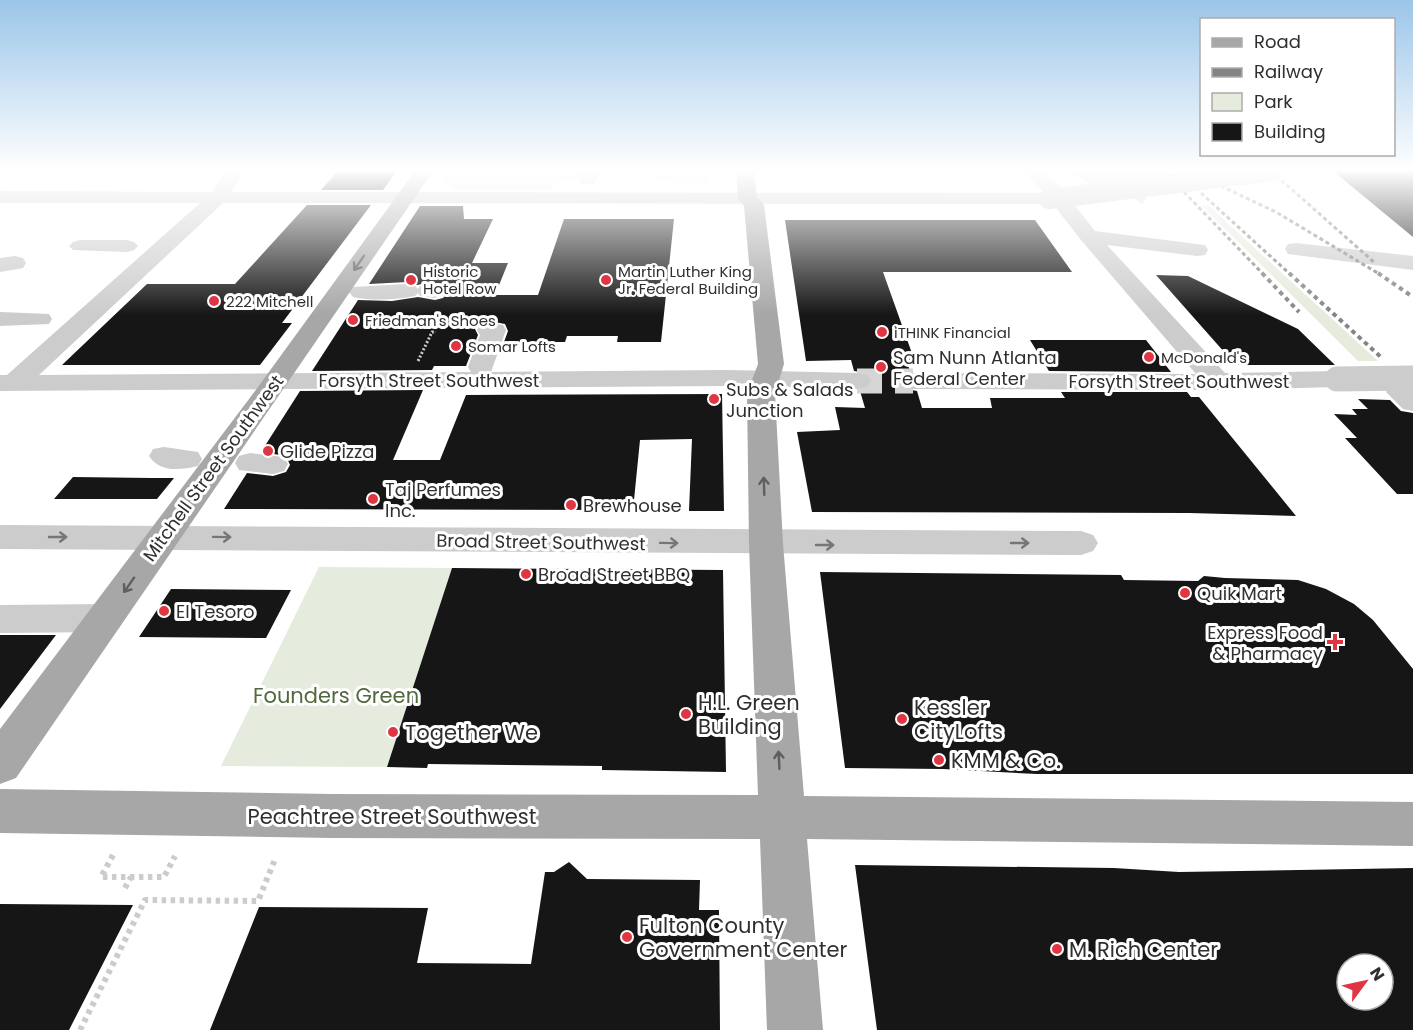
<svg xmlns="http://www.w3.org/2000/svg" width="1413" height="1030" font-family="Poppins,sans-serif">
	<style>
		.green { fill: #e5ebdd }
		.building { fill: #161616; fill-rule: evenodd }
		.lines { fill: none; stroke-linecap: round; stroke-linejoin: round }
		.minor-tunnel-far1 { stroke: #d5d5d5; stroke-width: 20; stroke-dasharray: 20 10; stroke-linecap: butt }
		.minor-tunnel { stroke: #d5d5d5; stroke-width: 25; stroke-dasharray: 25 13; stroke-linecap: butt }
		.path-far1 { stroke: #ccc; stroke-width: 3; stroke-dasharray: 2 2; stroke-linecap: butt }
		.path { stroke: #ccc; stroke-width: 6; stroke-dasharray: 4.5 4.5; stroke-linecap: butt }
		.minor { fill: #ccc; fill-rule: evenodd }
		.major { fill: #a7a7a7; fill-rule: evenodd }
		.rail-far1 { stroke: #848484; stroke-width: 3; stroke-dasharray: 4 3; stroke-linecap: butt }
		.rail { stroke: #848484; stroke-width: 4; stroke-dasharray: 4.5 4; stroke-linecap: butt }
		.minor-bridge-far1 { stroke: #ccc; stroke-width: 20 }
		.minor-bridge { stroke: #ccc; stroke-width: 25 }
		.oneway { stroke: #5f5f5f }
		.oneway2 { stroke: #767676 }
		.poi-dot { fill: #e03643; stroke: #fff; stroke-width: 2 }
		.labels { text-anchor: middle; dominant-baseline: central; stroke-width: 6; stroke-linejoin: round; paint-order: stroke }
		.far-poi-label { font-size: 15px; fill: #2f2f2f; stroke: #fff; text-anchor: start }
		.poi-label { font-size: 18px; fill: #2f2f2f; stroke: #fff; text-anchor: start }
		.street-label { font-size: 18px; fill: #2f2f2f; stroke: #fff }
		.near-park-label { font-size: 21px; fill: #52693d; stroke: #fff }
		.near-poi-label { font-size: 21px; fill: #2f2f2f; stroke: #fff; text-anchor: start }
		.near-street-label { font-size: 21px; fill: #2f2f2f; stroke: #fff }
	</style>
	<rect width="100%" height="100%" fill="#fff"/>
	<path class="green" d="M452,171H590H587L584,180H555L551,189H449L451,185L443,184Z
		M655,171H707V184H678V180L642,179L656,176Z
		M1201,205L1209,206L1378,361H1358Z
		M319,567L452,568L387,767L221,766Z"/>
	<path class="building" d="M338,171H397L383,190H321Z
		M1333,171H1413V237Z
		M307,205H371L282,323H292L260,365H62L147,284H235Z
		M420,206H463L464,219H493L472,263H508L495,295H538L564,219H674L661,342H617L618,336H567L565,342H504L508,331L505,324L489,321L480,323L475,329L478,335L466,366H434L432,370L312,371L358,300L392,301L418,297L435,300L443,298L448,292L442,284L428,282L418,285L407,282L369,284Z
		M785,220H1035L1072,272H883L914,359L907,362L910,371L903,373L897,380L901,388L917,391L922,408H992L990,398H1065L1061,392H1187L1191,397H1199L1296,516L1189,513L812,512L797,432L840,430L835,407L865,408L860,391L869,388L873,380L867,373L854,371L851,360L806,361Z
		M1156,275L1188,276L1298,329L1335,365H1240L1233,362Z
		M1030,340H1146L1171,372L1049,371Z
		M423,390L393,460H440L466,395L722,394L724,511H689L692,439L640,440L633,510L224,509L247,473L273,476L286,472L290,465L286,456L261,452L300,391Z
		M1358,399L1390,400L1401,411L1413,413V494H1397L1345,438H1357L1334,414L1357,415L1352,409H1368Z
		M73,477L152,478H174L157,499H54Z
		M452,568L723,570L726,772L602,770V766L428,764L427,768L387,767Z
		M820,572L1121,575L1124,580L1198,581L1204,576L1225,578L1298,580L1326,589L1354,604L1373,620L1413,669V774H1037L943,769L845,768Z
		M171,589L291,590L266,638L139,637Z
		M0,635H56L0,709Z
		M569,862L587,879L700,880L699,910H719L720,1030H210L259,907L428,908L417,963L531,964L545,872H554Z
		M855,865L1114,868L1179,872L1413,868V1030H877ZM1347,964H1383V1000H1347Z
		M0,904L133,905L69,1030H0Z"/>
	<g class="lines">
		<path class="minor-tunnel-far1" d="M1115,171H1112L1148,196"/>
		<path class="minor-tunnel" d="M857,381H913"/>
		<path class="path-far1" d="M418,361L432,332H436"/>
		<path class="path" d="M113,855L101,877H164L175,856
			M125,888L131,877
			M80,1030L145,900L258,901L276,857"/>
		<path class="minor" d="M226,171H244L231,192L1045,193L1023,171H1043L1057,183L1095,231L1205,245L1208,250L1205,255L1197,256L1107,245L1225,373L1337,371L1347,373L1350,379L1347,385L1337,387L1218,390L913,389L903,387L899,381L903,375L913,373L1196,374L1081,240L1053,204L223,203L39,375L471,372L468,367L480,335L477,330L480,325L489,323L503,325L506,330L491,372L726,370L857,373L867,375L871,381L867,387L857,389L726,386L0,391V375H7L200,203H0V191L212,192Z
			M581,171H602L593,184H581L578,180Z
			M1071,171H1094L1127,187L1129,191L1127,195H1113L1074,175Z
			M1111,171H1159L1168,177L1165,181L1159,182L1120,176L1114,175Z
			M80,240H127L134,242L138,246L134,250L127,252L73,250L69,246L73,242Z
			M1296,243L1413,256V270L1288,254L1285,249L1288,244Z
			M15,256L23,258L26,263L23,268L0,272V258Z
			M407,284L415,286L418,289L420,286L428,284L442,286L446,291L442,296L434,298L420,296L418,293L415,296C397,300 371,301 353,297L349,292L353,287Z
			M0,312L49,314L52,319L49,324L0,326Z
			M1400,384L1413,389V411L1403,409L1386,392L1390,386Z
			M164,447L198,452L202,459L198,466C180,470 160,473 149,456L153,449Z
			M250,453L284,457L288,464L284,471L273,474L239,470L235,463L239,456Z
			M0,525L1081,531L1093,535L1098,543L1093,551L1081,555L0,549Z
			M106,604L119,608L125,618L119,628L106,632L0,633V605Z"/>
		<path class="major" d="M415,171H433L16,778L0,784V729L258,387Z
			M736,171H754L757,197L764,205L784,364L775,393L783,544L804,796L1413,802V846L807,839L823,1030H767L760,839L332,838L0,833V789L332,794L758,795L749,544L747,393L758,364L744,206L738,199Z"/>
		<path class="rail-far1" d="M1189,171L1276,212L1381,275
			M1271,171L1375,263
			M1184,192L1264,275
			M1201,193L1291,275"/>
		<path class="rail" d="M1262,273L1299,312
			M1289,273L1383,359
			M1378,273L1413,297"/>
		<path class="minor-bridge-far1" d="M1049,199L1273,171"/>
		<path class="minor-bridge" d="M1337,379L1413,378"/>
	</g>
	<defs><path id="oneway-shaft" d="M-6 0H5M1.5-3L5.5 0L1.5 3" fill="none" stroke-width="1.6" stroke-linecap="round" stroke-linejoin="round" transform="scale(1.5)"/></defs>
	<g class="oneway">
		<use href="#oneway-shaft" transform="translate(359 263) rotate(125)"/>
		<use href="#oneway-shaft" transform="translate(764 486) rotate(-92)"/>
		<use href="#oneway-shaft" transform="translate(129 585) rotate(125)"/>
		<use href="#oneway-shaft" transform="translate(779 760) rotate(-93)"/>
	</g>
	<g class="oneway2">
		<use href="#oneway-shaft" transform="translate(58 537)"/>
		<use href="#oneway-shaft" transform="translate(222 537) rotate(1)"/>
		<use href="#oneway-shaft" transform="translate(669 543) rotate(1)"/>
		<use href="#oneway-shaft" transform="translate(1020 543)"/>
		<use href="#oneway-shaft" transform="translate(825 545)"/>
	</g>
	<linearGradient id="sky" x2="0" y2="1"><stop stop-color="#9bc5e9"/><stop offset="0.54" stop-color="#fff"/><stop offset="1" stop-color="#fff" stop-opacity="0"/></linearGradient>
	<rect width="1413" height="315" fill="url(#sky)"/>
	<g class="poi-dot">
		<circle cx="411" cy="280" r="6"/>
		<circle cx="606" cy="280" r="6"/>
		<circle cx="214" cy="301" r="6"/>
		<circle cx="353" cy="320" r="6"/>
		<circle cx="882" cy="332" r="6"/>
		<circle cx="456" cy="346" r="6"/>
		<circle cx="1149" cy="357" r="6"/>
		<circle cx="881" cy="367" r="6"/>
		<circle cx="714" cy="399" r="6"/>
		<circle cx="268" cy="451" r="6"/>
		<circle cx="373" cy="499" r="6"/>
		<circle cx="571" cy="505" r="6"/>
		<circle cx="526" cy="574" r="6"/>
		<circle cx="1185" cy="593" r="6"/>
		<circle cx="164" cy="611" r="6"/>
		<path d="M1332 633h6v6h6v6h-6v6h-6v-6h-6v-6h6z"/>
		<circle cx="686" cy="714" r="6"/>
		<circle cx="902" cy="719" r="6"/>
		<circle cx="393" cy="732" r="6"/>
		<circle cx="939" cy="760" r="6"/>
		<circle cx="627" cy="937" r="6"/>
		<circle cx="1057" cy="949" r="6"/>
	</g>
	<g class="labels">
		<g class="far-poi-label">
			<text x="423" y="271">Historic<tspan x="423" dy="17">Hotel Row</tspan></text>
			<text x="618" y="271">Martin Luther King<tspan x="618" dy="17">Jr. Federal Building</tspan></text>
			<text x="226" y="301">222 Mitchell</text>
			<text x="365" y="320">Friedman's Shoes</text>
			<text x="894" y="332">iTHINK Financial</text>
			<text x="468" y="346">Somar Lofts</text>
			<text x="1161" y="357">McDonald's</text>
		</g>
		<g class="poi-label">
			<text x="893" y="357">Sam Nunn Atlanta<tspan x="893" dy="21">Federal Center</tspan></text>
			<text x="726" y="389">Subs &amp; Salads<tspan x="726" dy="21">Junction</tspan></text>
			<text x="280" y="451">Glide Pizza</text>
			<text x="385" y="489">Taj Perfumes<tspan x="385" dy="21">Inc.</tspan></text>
			<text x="583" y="505">Brewhouse</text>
			<text x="538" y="574">Broad Street BBQ</text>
			<text x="1197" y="593">Quik Mart</text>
			<text x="176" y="611">El Tesoro</text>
			<text x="1323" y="632" text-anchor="end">Express Food<tspan x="1323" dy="21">&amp; Pharmacy</tspan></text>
		</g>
		<g class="street-label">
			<text x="429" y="380">Forsyth Street Southwest</text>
			<text x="1179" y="381">Forsyth Street Southwest</text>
			<text transform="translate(213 468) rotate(-54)">Mitchell Street Southwest</text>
			<text transform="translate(541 542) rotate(1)">Broad Street Southwest</text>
		</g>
		<g class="near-park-label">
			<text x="336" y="695">Founders Green</text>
		</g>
		<g class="near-poi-label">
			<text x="698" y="702">H.L. Green<tspan x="698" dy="24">Building</tspan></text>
			<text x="914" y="707">Kessler<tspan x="914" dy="24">CityLofts</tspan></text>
			<text x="405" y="732">Together We</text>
			<text x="951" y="760">KMM &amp; Co.</text>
			<text x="639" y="925">Fulton County<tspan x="639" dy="24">Government Center</tspan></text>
			<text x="1069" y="949">M. Rich Center</text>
		</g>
		<g class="near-street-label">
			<text x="392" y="816">Peachtree Street Southwest</text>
		</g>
	</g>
	<rect x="1200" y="18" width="195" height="138" fill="#ffffff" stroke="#acacac" stroke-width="1.5"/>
	<rect x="1212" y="38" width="30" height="9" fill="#a7a7a7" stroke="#acacac" stroke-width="1.5"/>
	<text x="1254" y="48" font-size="18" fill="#2f2f2f">Road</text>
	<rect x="1212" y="68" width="30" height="9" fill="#848484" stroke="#acacac" stroke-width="1.5"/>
	<text x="1254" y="78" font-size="18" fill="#2f2f2f">Railway</text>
	<rect x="1212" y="93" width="30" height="18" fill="#e5ebdd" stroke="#acacac" stroke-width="1.5"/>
	<text x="1254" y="108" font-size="18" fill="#2f2f2f">Park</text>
	<rect x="1212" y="123" width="30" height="18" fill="#161616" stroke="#acacac" stroke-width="1.5"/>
	<text x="1254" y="138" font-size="18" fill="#2f2f2f">Building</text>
	<g transform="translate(1365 982) rotate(57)"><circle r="28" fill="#ffffff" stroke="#acacac" stroke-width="1.5"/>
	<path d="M0-4.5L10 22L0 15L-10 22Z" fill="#e03643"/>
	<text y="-9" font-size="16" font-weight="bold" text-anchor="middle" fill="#2f2f2f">N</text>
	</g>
</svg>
